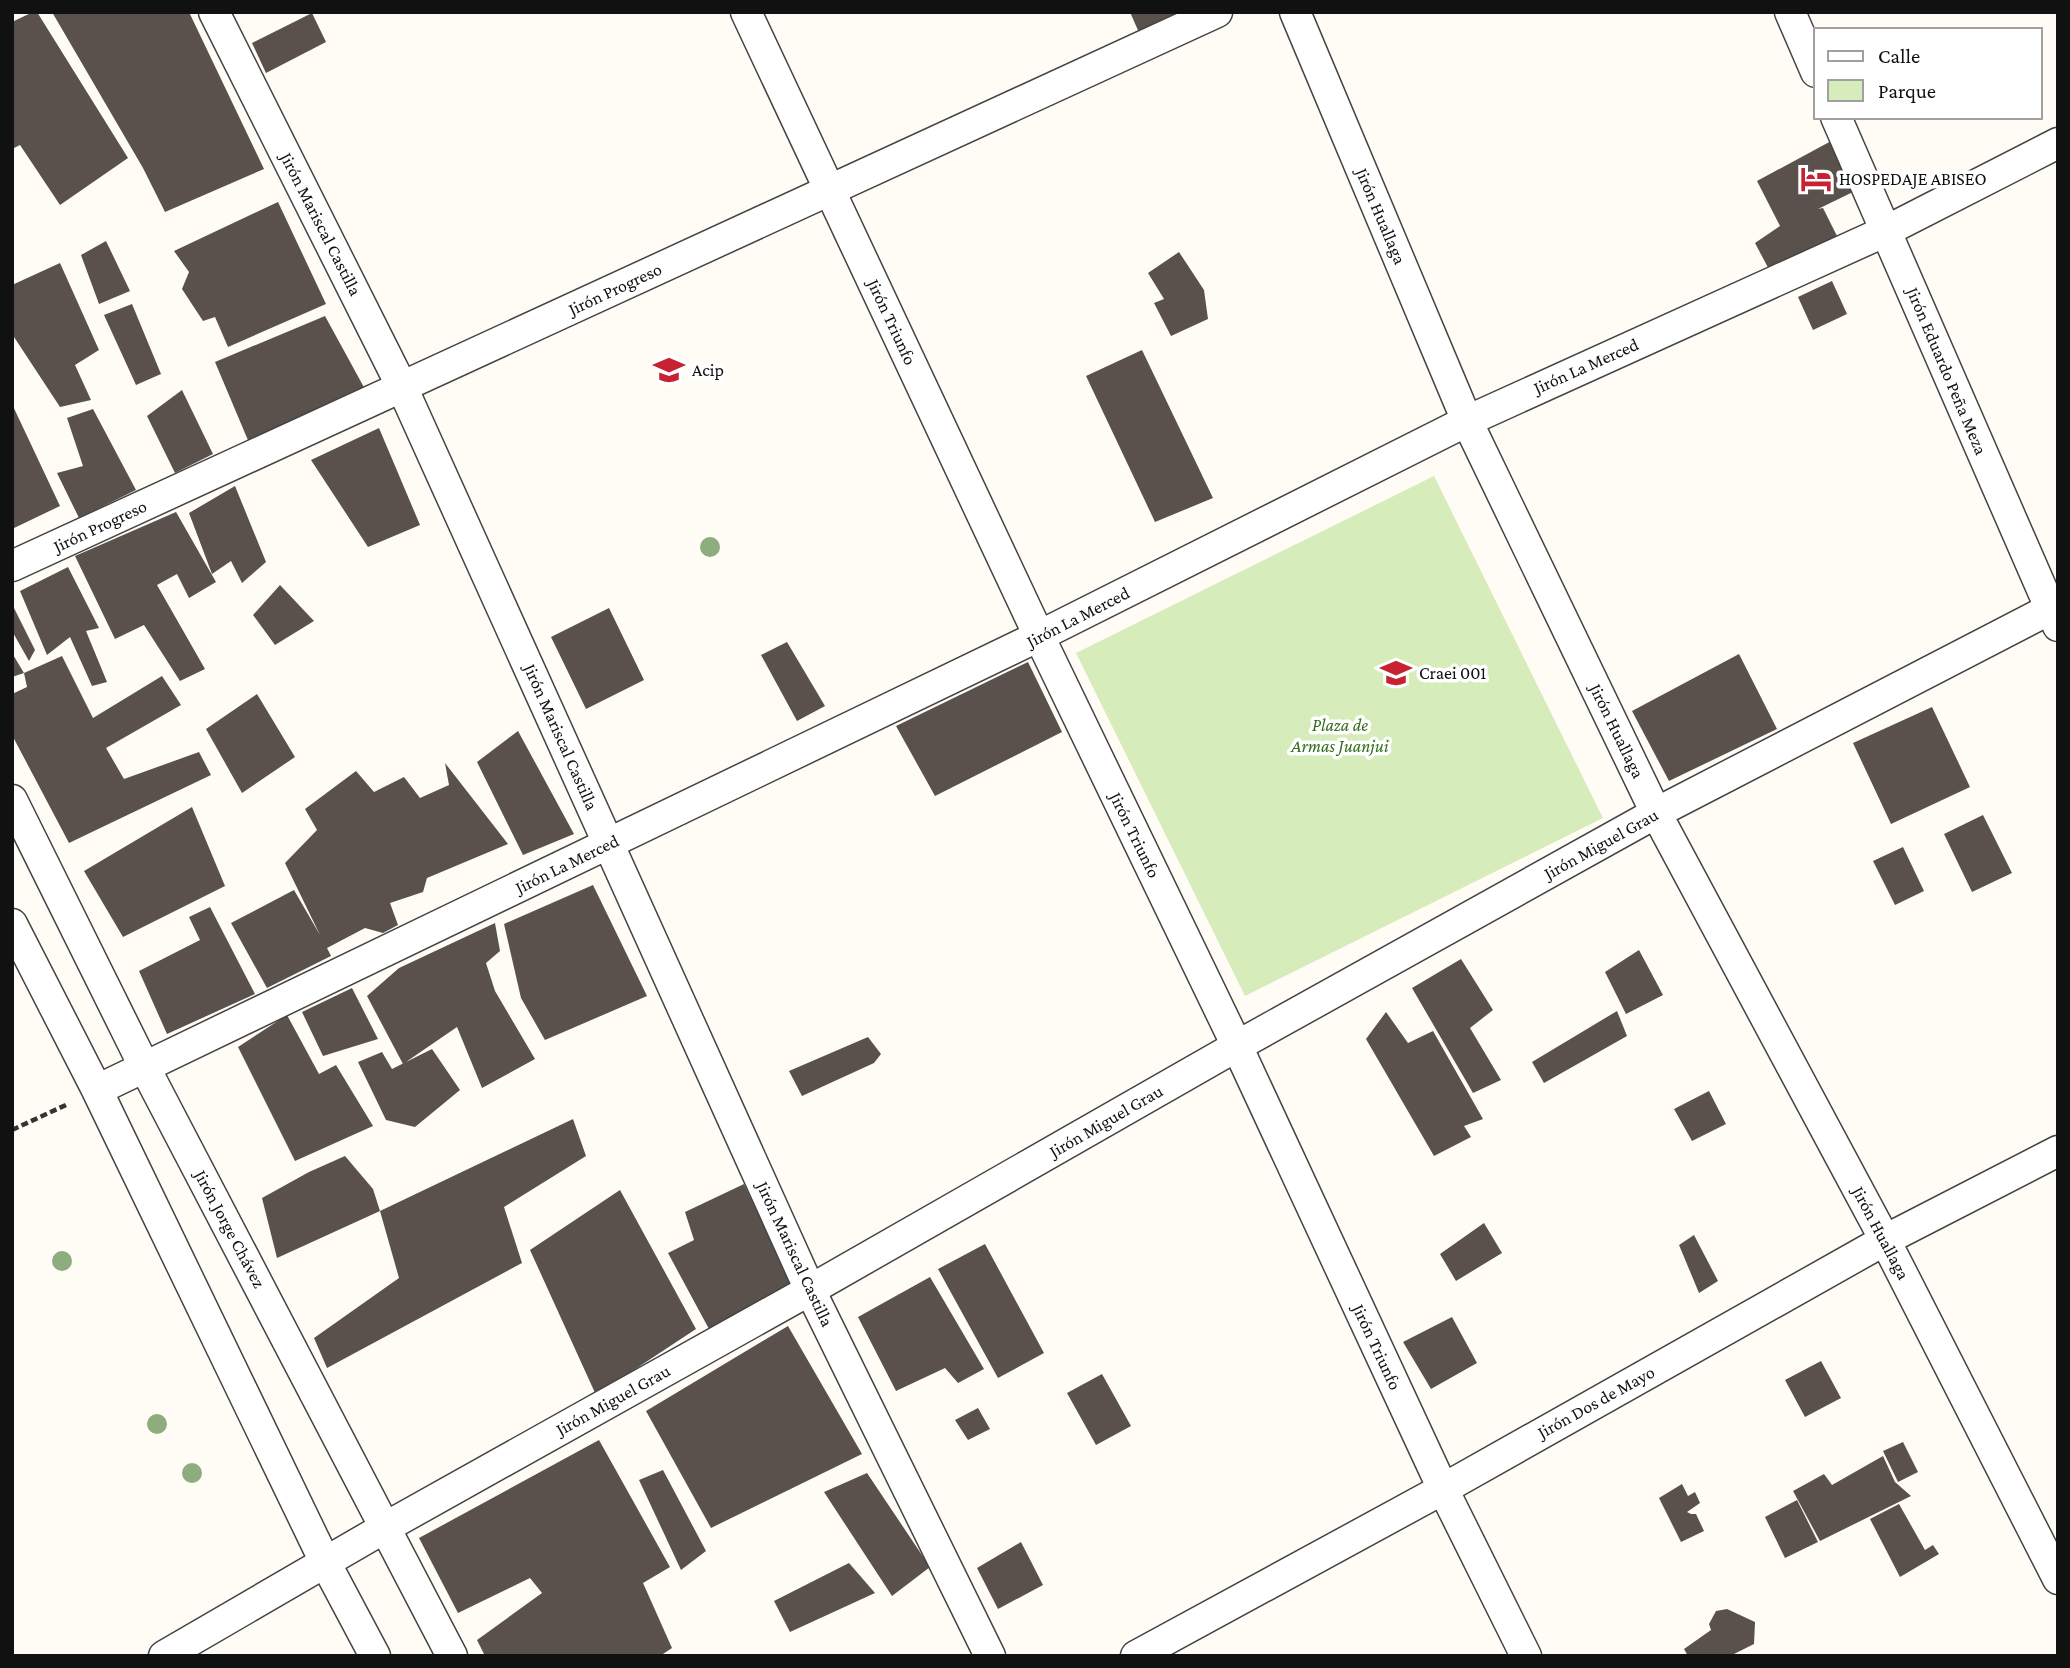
<svg xmlns="http://www.w3.org/2000/svg" width="2070" height="1668" font-family="'Crimson Pro',serif">
	<style>
		.green { fill: #d7ecbb }
		.building { fill: #5a514c }
		.lines { fill: none; stroke-linecap: round; stroke-linejoin: round }
		.street-casing { stroke: #444; stroke-width: 33 }
		.path { stroke: #333; stroke-width: 4.5; stroke-dasharray: 7 3.5; stroke-linecap: butt }
		.street { stroke: #fff; stroke-width: 30 }
		.tree { fill: #8ead7e }
		.labels { text-anchor: middle; dominant-baseline: central; stroke-width: 7; stroke-linejoin: round; paint-order: stroke }
		.poi-label { font-size: 18px; fill: #111; stroke: #fff; text-anchor: start }
		.street-label { font-size: 18px; fill: #111; stroke: #fff }
		.park-label { font-size: 18px; font-style: italic; fill: #326d1d; stroke: #fff }
	</style>
	<rect width="100%" height="100%" fill="#fffcf5"/>
	<path class="green" d="M1434,476L1603,818L1245,996L1076,653Z"/>
	<path class="building" d="M33,12H37L128,158L60,205L20,145L12,149V22Z
		M52,12H189L264,169L165,212L143,168Z
		M1130,12H1189L1140,35Z
		M312,13L326,42L266,73L252,43Z
		M1833,140L1855,191L1818,209L1823,208L1840,242L1773,277L1755,243L1780,226L1757,181Z
		M278,202L326,304L228,347L215,317L203,321L182,289L189,272L174,251Z
		M106,241L130,291L99,304L81,255Z
		M1179,252L1204,290L1208,319L1171,336L1154,303L1164,299L1148,273Z
		M60,263L99,350L75,365L91,400L60,407L14,337L12,338V285Z
		M1832,281L1847,314L1813,330L1798,297Z
		M132,304L161,374L136,385L104,315Z
		M325,316L366,391L250,445L215,362Z
		M1142,350L1213,498L1155,522L1086,376Z
		M182,390L213,454L175,473L147,416Z
		M12,404L60,506L12,529Z
		M93,409L136,490L79,518L57,473L83,466L67,418Z
		M379,428L420,525L368,547L311,460Z
		M235,486L266,562L242,583L231,561L212,574L189,513Z
		M176,512L216,582L189,598L177,574L157,585L205,669L180,681L144,625L115,639L75,556Z
		M68,567L99,628L86,631L107,682L92,686L70,637L47,655L20,591Z
		M280,585L314,621L275,645L253,615Z
		M12,604L35,650L29,661L12,631Z
		M609,608L644,680L586,709L551,637Z
		M787,642L825,706L797,721L761,655Z
		M12,653L24,673L12,677Z
		M1739,654L1777,729L1669,781L1632,711Z
		M62,656L93,718L162,676L181,705L106,748L124,779L199,752L211,775L69,843L12,735V694L27,687L24,673Z
		M1028,662L1062,732L935,796L896,726Z
		M257,694L295,757L242,793L206,729Z
		M1932,707L1970,787L1891,824L1853,743Z
		M518,731L574,834L523,855L477,762Z
		M445,763L508,844L427,878L423,892L390,903L398,925L383,933L365,928L327,948L331,956L267,988L231,923L294,890L320,935L285,863L317,830L305,809L356,771L374,792L404,777L420,798L449,785Z
		M192,807L225,886L123,937L84,871Z
		M1983,815L2012,873L1972,892L1944,834Z
		M1903,847L1924,891L1895,905L1873,861Z
		M593,885L647,996L545,1040L521,998L504,924Z
		M210,907L255,994L167,1034L139,971L200,940L189,917Z
		M495,923L500,951L486,963L495,991L535,1059L482,1088L457,1027L403,1064L367,996L399,968Z
		M1639,950L1663,995L1626,1014L1605,972Z
		M1461,959L1493,1010L1470,1028L1501,1080L1473,1093L1412,988Z
		M352,988L378,1039L323,1056L302,1012Z
		M1617,1011L1627,1036L1544,1083L1532,1062Z
		M1386,1012L1408,1043L1433,1031L1483,1119L1464,1126L1471,1137L1434,1156L1366,1039Z
		M287,1015L319,1074L336,1065L373,1126L295,1161L238,1047Z
		M868,1037L881,1054L874,1063L802,1096L789,1071Z
		M432,1049L460,1090L415,1127L386,1120L358,1062L382,1052L392,1069Z
		M1709,1091L1726,1124L1692,1141L1674,1109Z
		M573,1119L586,1156L504,1207L522,1263L327,1368L314,1338L399,1278L380,1211Z
		M345,1156L373,1189L380,1211L277,1258L262,1198L309,1172Z
		M744,1184L792,1284L709,1329L668,1253L694,1240L685,1212Z
		M620,1190L696,1329L596,1395L530,1250Z
		M1484,1223L1502,1253L1456,1281L1440,1254Z
		M1694,1235L1718,1281L1699,1293L1679,1245Z
		M985,1244L1044,1353L998,1378L938,1269Z
		M930,1277L984,1369L958,1383L945,1368L896,1391L858,1317Z
		M1452,1317L1477,1363L1431,1389L1403,1342Z
		M788,1326L862,1454L711,1528L646,1411Z
		M1821,1361L1841,1398L1805,1417L1785,1380Z
		M1102,1374L1131,1426L1096,1445L1067,1393Z
		M978,1408L990,1429L968,1440L955,1420Z
		M599,1440L670,1567L643,1583L672,1648L660,1656H485L477,1640L542,1593L530,1578L458,1613L419,1538Z
		M1903,1442L1918,1472L1898,1482L1883,1451Z
		M1883,1456L1895,1482L1911,1496L1820,1541L1793,1491L1824,1474L1832,1485Z
		M663,1470L706,1551L681,1570L639,1480Z
		M867,1473L930,1567L892,1596L824,1492Z
		M1682,1484L1688,1496L1695,1492L1700,1503L1687,1512L1691,1514H1696L1704,1531L1681,1542L1659,1498Z
		M1797,1500L1818,1542L1785,1558L1765,1517Z
		M1899,1504L1925,1550L1933,1545L1939,1554L1900,1577L1870,1519Z
		M1021,1542L1043,1585L998,1609L977,1568Z
		M849,1563L875,1593L790,1632L774,1601Z
		M1727,1609L1755,1622L1754,1644L1730,1656H1688L1684,1649L1711,1630L1709,1624L1716,1611Z"/>
	<g class="lines">
		<defs>
			<path id="street" d="M214,12L402,387L810,1290L990,1656
				M746,12L1039,636L1237,1046L1443,1489L1526,1656
				M1295,12L1467,421L1656,813L1885,1240L2058,1579
				M1790,12L1816,72
				M1836,117L2058,626
				M12,566L1217,12
				M12,800L145,1068L452,1656
				M12,924L97,1090L325,1562L375,1656
				M97,1090L1039,636L1467,421L1886,231L2058,143
				M164,1656L386,1527L810,1290L1237,1046L1656,813L2058,605
				M1136,1656L1443,1489L1885,1240L2058,1151"/>
		</defs>
		<use href="#street" class="street-casing"/>
		<path class="path" d="M12,1130L68,1104"/>
		<use href="#street" class="street"/>
	</g>
	<g class="tree">
		<circle cx="710" cy="547" r="10"/>
		<circle cx="62" cy="1261" r="10"/>
		<circle cx="157" cy="1424" r="10"/>
		<circle cx="192" cy="1473" r="10"/>
	</g>
	<defs>
		<symbol id="hotel-bare" viewBox="-9 -9 18 18"><path d="M-6-4.5h1.5V1H6V5H4.5V3h-9V5H-6ZM-4 0a1.8 1.8 0 1 1 3.6 0ZM.5 0V-2.5h3Q6-2.5 6 0Z" fill="#c82132" stroke="#fff" stroke-width="2.5" paint-order="stroke"/></symbol>
		<symbol id="school-bare" viewBox="-9 -9 18 18"><path d="M0-5L7-2L0 1L-7-2ZM-4 1L0 2.5L4 1V4Q0 6-4 4Z" fill="#c82132" stroke="#fff" stroke-width="2.5" paint-order="stroke"/></symbol>
	</defs>
	<g fill-rule="evenodd">
		<use href="#hotel-bare" x="1794" y="157" width="44" height="44"/>
		<use href="#school-bare" x="647" y="348" width="44" height="44"/>
		<use href="#school-bare" x="1374" y="651" width="44" height="44"/>
	</g>
	<g class="labels">
		<g class="poi-label">
			<text x="1839" y="179">HOSPEDAJE ABISEO</text>
			<text x="692" y="370">Acip</text>
			<text x="1419" y="673">Craei 001</text>
		</g>
		<g class="street-label">
			<text transform="translate(1381 216) rotate(67)">Jirón Huallaga</text>
			<text transform="translate(321 224) rotate(63)">Jirón Mariscal Castilla</text>
			<text transform="translate(615 289) rotate(-25)">Jirón Progreso</text>
			<text transform="translate(892 322) rotate(65)">Jirón Triunfo</text>
			<text transform="translate(1586 366) rotate(-24)">Jirón La Merced</text>
			<text transform="translate(1947 371) rotate(67)">Jirón Eduardo Peña Meza</text>
			<text transform="translate(100 526) rotate(-25)">Jirón Progreso</text>
			<text transform="translate(1078 617) rotate(-27)">Jirón La Merced</text>
			<text transform="translate(1617 731) rotate(64)">Jirón Huallaga</text>
			<text transform="translate(561 737) rotate(66)">Jirón Mariscal Castilla</text>
			<text transform="translate(1135 835) rotate(64)">Jirón Triunfo</text>
			<text transform="translate(1601 844) rotate(-29)">Jirón Miguel Grau</text>
			<text transform="translate(567 864) rotate(-26)">Jirón La Merced</text>
			<text transform="translate(1106 1121) rotate(-30)">Jirón Miguel Grau</text>
			<text transform="translate(230 1229) rotate(62)">Jirón Jorge Chávez</text>
			<text transform="translate(1881 1233) rotate(62)">Jirón Huallaga</text>
			<text transform="translate(795 1254) rotate(65)">Jirón Mariscal Castilla</text>
			<text transform="translate(1377 1347) rotate(65)">Jirón Triunfo</text>
			<text transform="translate(613 1400) rotate(-29)">Jirón Miguel Grau</text>
			<text transform="translate(1596 1402) rotate(-29)">Jirón Dos de Mayo</text>
		</g>
		<g class="park-label">
			<text x="1340" y="725">Plaza de<tspan x="1340" dy="21">Armas Juanjui</tspan></text>
		</g>
	</g>
	<rect width="2070" height="1668" fill="none" stroke="#111111" stroke-width="28"/>
	<rect x="1814" y="28" width="228" height="91" fill="#ffffff" stroke="#a0a0a0" stroke-width="2"/>
	<rect x="1828" y="51" width="35" height="10" fill="#ffffff" stroke="#a0a0a0" stroke-width="2"/>
	<text x="1878" y="63" font-size="21" fill="#111111">Calle</text>
	<rect x="1828" y="80" width="35" height="21" fill="#d7ecbb" stroke="#a0a0a0" stroke-width="2"/>
	<text x="1878" y="98" font-size="21" fill="#111111">Parque</text>
</svg>
